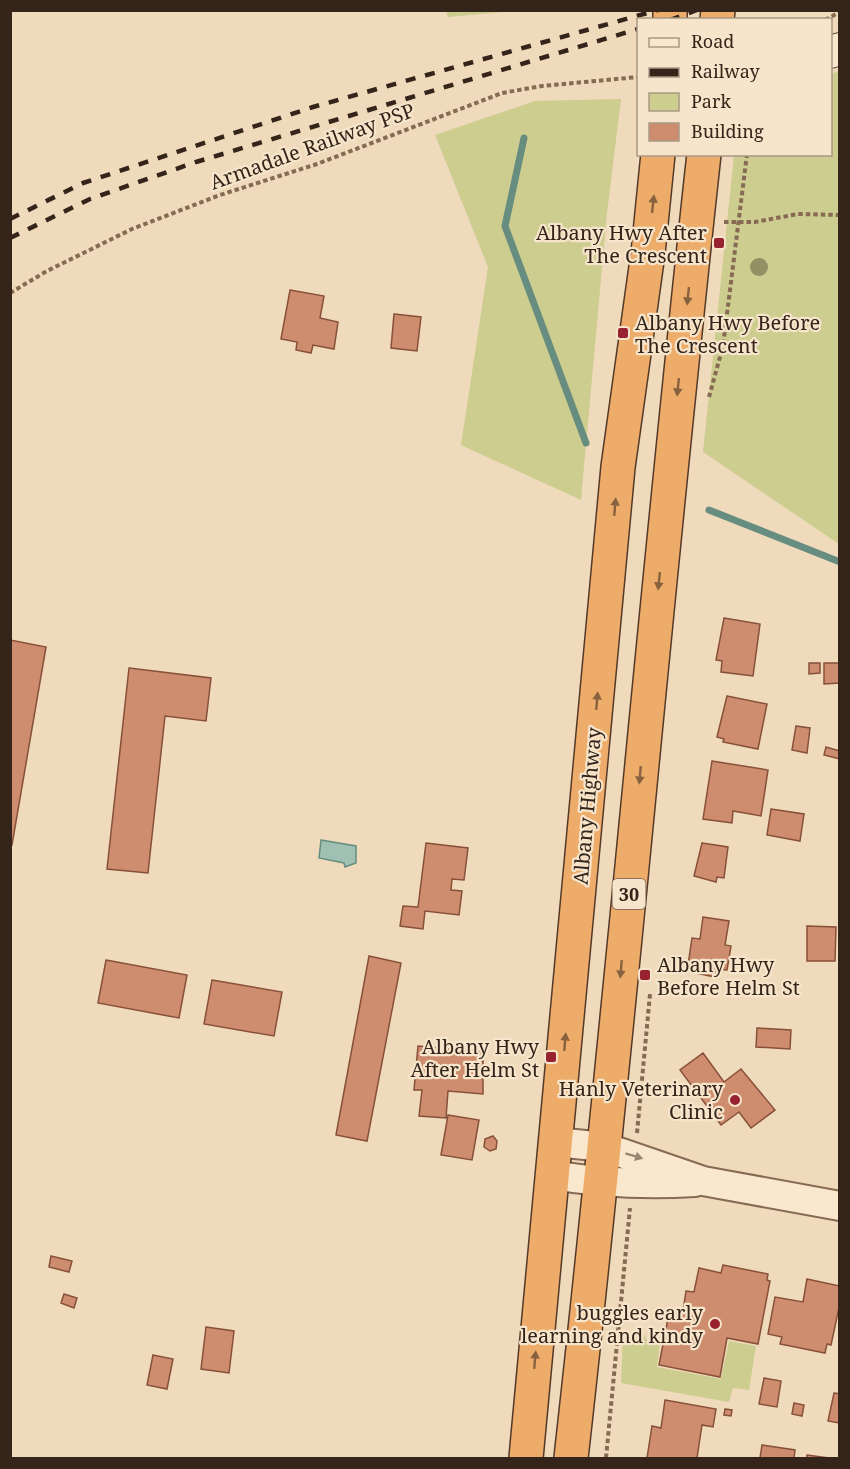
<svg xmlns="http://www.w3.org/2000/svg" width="850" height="1469" font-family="'Noto Serif',serif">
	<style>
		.green { fill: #cccd8f }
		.water { fill: #9fc0b3; stroke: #678d80; stroke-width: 1.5 }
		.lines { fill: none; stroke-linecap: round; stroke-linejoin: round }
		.stream { stroke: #678d80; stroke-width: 7 }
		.building { fill: #cf8d6f; stroke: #875039; stroke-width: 1.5 }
		.tertiary-casing { stroke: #876a54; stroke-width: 32 }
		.secondary-casing { stroke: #684b38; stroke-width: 34 }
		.trunk-casing { stroke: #543929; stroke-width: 36 }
		.path { stroke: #876a54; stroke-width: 4; stroke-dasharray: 4.5 3; stroke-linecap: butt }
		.tertiary { stroke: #fae8ce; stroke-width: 28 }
		.secondary { stroke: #fae8ce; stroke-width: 32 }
		.trunk { stroke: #eeac6a; stroke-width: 33 }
		.rail { stroke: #35241a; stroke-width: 4.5; stroke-dasharray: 10 10; stroke-linecap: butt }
		.tree { fill: #958f66 }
		.oneway { fill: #88613e }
		.oneway2 { fill: #988674 }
		.poi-dot { fill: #98222f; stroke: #f6e5ca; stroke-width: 2 }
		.labels { text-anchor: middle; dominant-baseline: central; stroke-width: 4.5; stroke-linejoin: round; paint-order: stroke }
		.shield { fill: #f6e5ca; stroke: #6f5e4f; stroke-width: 1.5 }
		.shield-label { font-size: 18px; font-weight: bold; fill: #35241a }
		.street-label { font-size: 20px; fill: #35241a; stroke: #f6e5ca }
		.poi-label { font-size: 20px; fill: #35241a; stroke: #f6e5ca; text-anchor: end }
	</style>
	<rect width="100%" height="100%" fill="#efdabb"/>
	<path class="green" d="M446,11V10L512,11L448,17Z
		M839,71V544L703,452L734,155L830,154L831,74Z
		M621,99L607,213L581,500L461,445L488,267L435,135L535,101Z
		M623,1333L644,1335L648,1342H660L657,1367L721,1379L729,1341L756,1346L749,1390L733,1388L729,1402L621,1383Z"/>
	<path class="water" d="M321,840L356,846V863L345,867L344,863L319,858Z"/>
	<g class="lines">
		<path class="stream" d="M524,138L505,226L586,443
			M709,510L840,562"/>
	</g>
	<path class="building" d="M290,290L324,296L320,318L338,322L334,349L313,345L311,353L296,350L297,342L281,339Z
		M394,314L421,317L417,351L391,348Z
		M724,618L760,624L753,676L721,672L722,661L716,660Z
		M10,640L46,647L12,845H10Z
		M809,663H820V673L809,674Z
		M824,663H840V683L824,684Z
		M129,668L211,678L206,721L165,716L148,873L107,869Z
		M727,696L767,704L758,749L723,742L724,739L717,737Z
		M796,726L810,728L807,753L792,750Z
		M826,747L840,751V759L824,755Z
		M712,761L768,770L761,816L733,811L732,823L703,819Z
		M771,809L804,814L800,841L767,835Z
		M426,843L468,848L464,880L452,879L451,890L462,891L459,915L425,911L423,929L400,926L403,906L418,907Z
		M702,843L728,847L724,878L717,877L716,882L694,876Z
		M703,917L729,921L725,945L731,946L727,970L717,969L715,977L695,973L696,966L688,965L692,938L700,939Z
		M807,926L836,927L835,961H807Z
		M369,956L401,963L367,1141L336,1135Z
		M106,960L187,975L179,1018L98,1003Z
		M212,980L282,992L274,1036L204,1024Z
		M757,1028L791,1030L790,1049L756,1047Z
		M418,1046L483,1052V1094L448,1091L446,1118L419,1116L422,1090H414Z
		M703,1053L724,1082L741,1069L775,1110L751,1128L739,1112L721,1125L680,1070Z
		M448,1115L479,1120L472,1160L441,1155Z
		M493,1136L497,1141L496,1149L490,1151L484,1147L485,1139Z
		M51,1256L72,1261L69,1272L49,1267Z
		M723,1265L768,1274L767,1280L770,1281L758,1344L727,1338L720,1377L659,1365L670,1308L683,1311L686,1291L694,1292L699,1268L721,1273Z
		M807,1279L840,1286V1303L831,1345L827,1344L825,1353L780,1344L782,1337L768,1334L775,1297L803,1302Z
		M64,1294L77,1298L74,1308L61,1303Z
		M206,1327L234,1331L229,1373L201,1369Z
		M153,1355L173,1359L167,1389L147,1385Z
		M764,1378L781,1381L777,1407L759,1404Z
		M834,1393L840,1394V1423L828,1421Z
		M665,1400L716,1409L713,1427L702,1425L697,1458H647L652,1426L661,1428Z
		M794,1403L804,1405L802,1416L792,1414Z
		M725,1409L732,1410L731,1416L724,1415Z
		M762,1445L795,1450L794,1458H760Z
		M807,1455L829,1458H807Z"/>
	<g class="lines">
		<defs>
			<path id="tertiary" d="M556,1142L604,1147L703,1181L840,1206
				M552,1175C601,1183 646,1185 695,1182"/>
			<path id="secondary" d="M830,52L840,49"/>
			<path id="trunk" d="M670,20V10
				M717,20L718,10
				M526,1458L618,467L648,253L658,154
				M571,1458C620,1024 656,589 704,154"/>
		</defs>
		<use href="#tertiary" class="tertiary-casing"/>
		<use href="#secondary" class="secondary-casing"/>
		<use href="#trunk" class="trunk-casing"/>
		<path class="path" d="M825,20L840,12
			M724,222H755L798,214L840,215
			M10,293L47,271L132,229L220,195L317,164L502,93L542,86L638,77
			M710,345L723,346L747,154
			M709,397L723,346
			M637,1133L650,994
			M606,1458L630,1208"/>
		<use href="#tertiary" class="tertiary"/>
		<use href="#secondary" class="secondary"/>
		<use href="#trunk" class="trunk"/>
		<path class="rail" d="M670,20L697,10
			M10,219L83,183L313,107L658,10
			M10,238L90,199L196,162L638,29"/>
	</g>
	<circle class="tree" cx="759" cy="267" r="9"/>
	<defs><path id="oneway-solid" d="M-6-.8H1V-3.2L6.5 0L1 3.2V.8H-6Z" transform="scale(1.5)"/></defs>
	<g class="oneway">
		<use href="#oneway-solid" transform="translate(653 204) rotate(-84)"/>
		<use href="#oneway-solid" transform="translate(688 296) rotate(96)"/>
		<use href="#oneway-solid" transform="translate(678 387) rotate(96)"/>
		<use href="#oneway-solid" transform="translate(615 507) rotate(-85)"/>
		<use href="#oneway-solid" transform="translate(659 581) rotate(96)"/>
		<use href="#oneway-solid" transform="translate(597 701) rotate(-85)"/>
		<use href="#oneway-solid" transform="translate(640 775) rotate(95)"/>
		<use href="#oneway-solid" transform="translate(621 969) rotate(95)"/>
		<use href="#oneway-solid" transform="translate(565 1042) rotate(-85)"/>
		<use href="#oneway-solid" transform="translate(535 1360) rotate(-85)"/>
	</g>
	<use class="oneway2" href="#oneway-solid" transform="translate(634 1156) rotate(17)"/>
	<g class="poi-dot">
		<rect x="713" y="237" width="12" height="12" rx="3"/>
		<rect x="617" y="327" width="12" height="12" rx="3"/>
		<rect x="639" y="969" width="12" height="12" rx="3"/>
		<rect x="545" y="1051" width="12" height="12" rx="3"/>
		<circle cx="735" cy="1100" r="6"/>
		<circle cx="715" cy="1324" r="6"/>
	</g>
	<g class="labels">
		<rect class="shield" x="612.5" y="879" width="33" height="30" rx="4.5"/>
		<g class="shield-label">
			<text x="629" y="894">30</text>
		</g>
		<g class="street-label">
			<text transform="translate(312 146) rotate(-20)">Armadale Railway PSP</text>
			<text transform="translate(587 806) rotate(-85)">Albany Highway</text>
		</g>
		<g class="poi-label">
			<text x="707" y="232">Albany Hwy After<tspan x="707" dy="23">The Crescent</tspan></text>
			<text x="635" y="322" text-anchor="start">Albany Hwy Before<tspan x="635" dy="23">The Crescent</tspan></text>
			<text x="657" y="964" text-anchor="start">Albany Hwy<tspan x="657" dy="23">Before Helm St</tspan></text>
			<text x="539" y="1046">Albany Hwy<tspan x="539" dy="23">After Helm St</tspan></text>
			<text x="723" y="1088">Hanly Veterinary<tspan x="723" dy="23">Clinic</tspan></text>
			<text x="703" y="1312">buggles early<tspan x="703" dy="23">learning and kindy</tspan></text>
		</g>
	</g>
	<rect width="850" height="1469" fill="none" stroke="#35241a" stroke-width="24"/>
	<rect x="637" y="18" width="195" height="138" fill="#f6e5ca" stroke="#a99884" stroke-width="1.5"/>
	<rect x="649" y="38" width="30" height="9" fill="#fae8ce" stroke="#a99884" stroke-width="1.5"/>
	<text x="691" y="48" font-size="18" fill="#35241a">Road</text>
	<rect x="649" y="68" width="30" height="9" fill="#35241a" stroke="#a99884" stroke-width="1.5"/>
	<text x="691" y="78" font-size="18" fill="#35241a">Railway</text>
	<rect x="649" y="93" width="30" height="18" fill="#cccd8f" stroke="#a99884" stroke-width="1.5"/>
	<text x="691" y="108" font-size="18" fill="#35241a">Park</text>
	<rect x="649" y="123" width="30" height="18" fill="#cf8d6f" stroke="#a99884" stroke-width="1.5"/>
	<text x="691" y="138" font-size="18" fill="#35241a">Building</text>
</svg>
